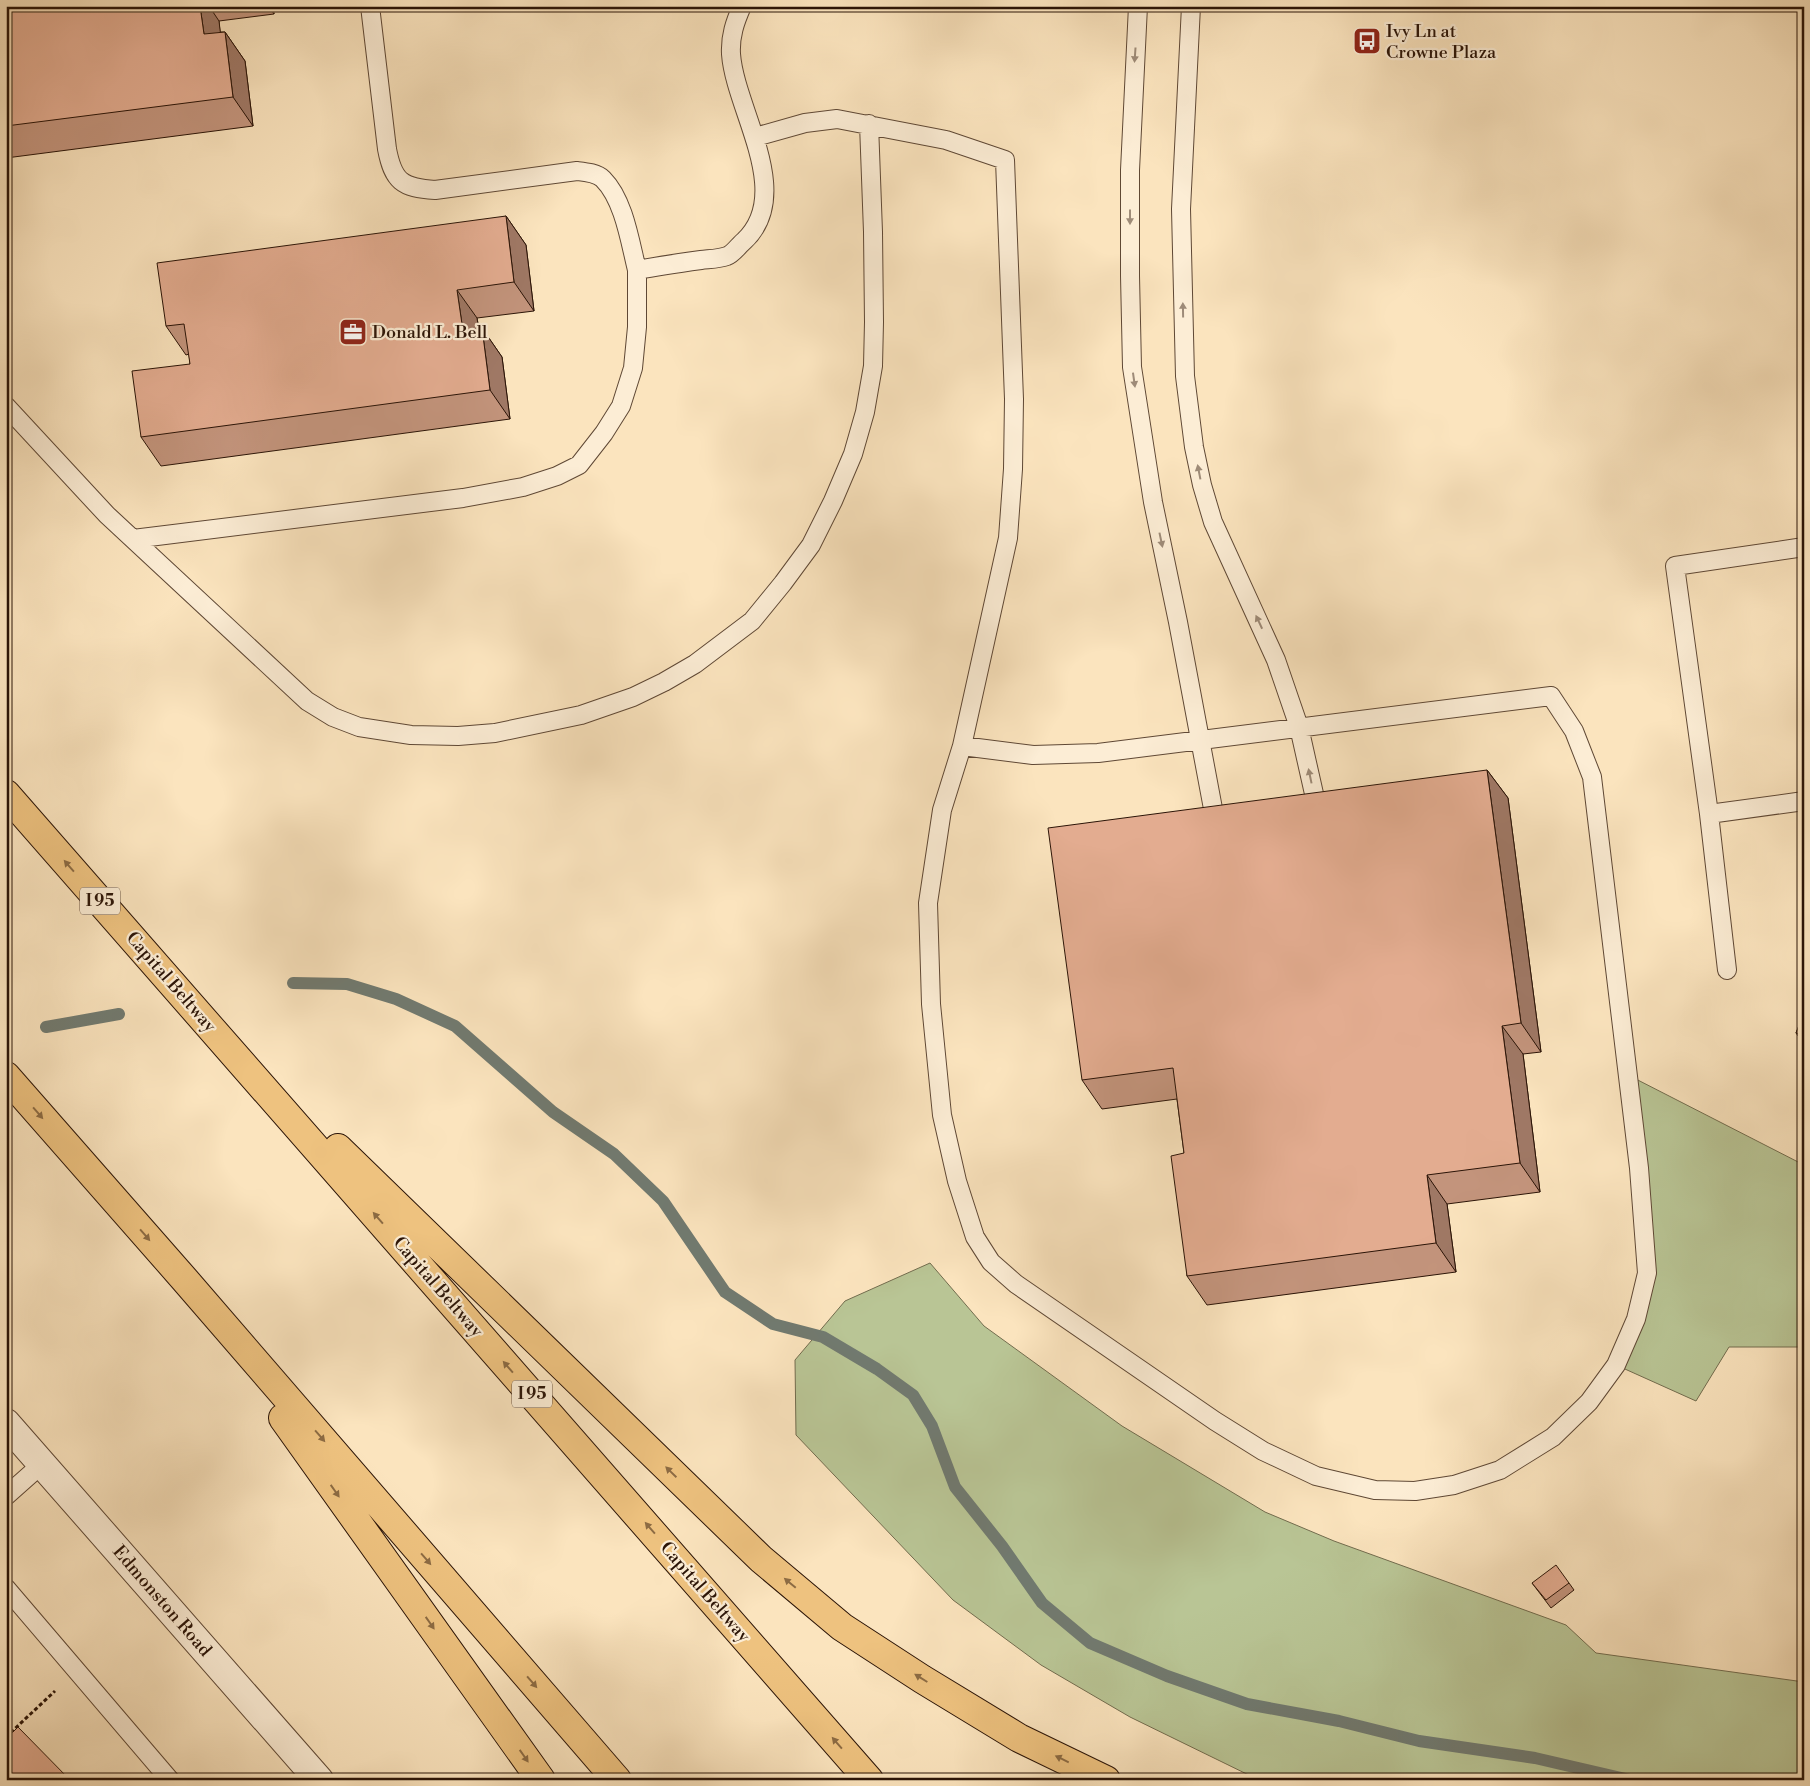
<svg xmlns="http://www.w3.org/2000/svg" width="1810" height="1786" font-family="'Libre Bodoni',serif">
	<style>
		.green { fill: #b9c595; stroke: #726c4e }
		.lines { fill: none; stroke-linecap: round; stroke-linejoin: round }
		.stream { stroke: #717a70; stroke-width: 12 }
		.service-casing { stroke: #5f4835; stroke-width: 20 }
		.minor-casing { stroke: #5f4835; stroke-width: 30 }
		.motorway-casing { stroke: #2b1407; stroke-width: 30 }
		.path { stroke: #2b1407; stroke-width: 3; stroke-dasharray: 4 2.5; stroke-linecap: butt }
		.service { stroke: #fcedd5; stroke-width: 18 }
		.minor { stroke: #fcedd5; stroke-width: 28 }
		.motorway { stroke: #eec27f; stroke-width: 28 }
		.wall { fill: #c3947c; stroke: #2b1407 }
		.shaded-wall { fill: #9f7865; stroke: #2b1407 }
		.building { fill: #e3ac90; stroke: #2b1407 }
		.oneway { fill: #9e8b78 }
		.oneway2 { fill: #8c6b43 }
		.labels { text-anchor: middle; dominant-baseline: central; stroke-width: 4.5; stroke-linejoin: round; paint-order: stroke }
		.shield { fill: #fcedd5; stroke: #6a5545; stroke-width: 1 }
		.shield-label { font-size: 16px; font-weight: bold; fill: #2b1407 }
		.poi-label { font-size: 18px; fill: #2b1407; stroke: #fcedd5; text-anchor: start }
		.street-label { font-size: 18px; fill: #2b1407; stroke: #fcedd5 }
	</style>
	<rect width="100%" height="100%" fill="#fbe4be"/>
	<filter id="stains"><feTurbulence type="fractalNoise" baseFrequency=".004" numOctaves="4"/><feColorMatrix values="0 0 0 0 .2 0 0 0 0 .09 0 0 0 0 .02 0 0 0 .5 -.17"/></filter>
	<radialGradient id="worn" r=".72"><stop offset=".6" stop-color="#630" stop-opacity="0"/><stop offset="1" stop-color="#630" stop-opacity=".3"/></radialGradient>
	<path class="green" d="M1628,1075L1804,1165V1347H1729L1696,1401L1616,1365L1647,1273Z
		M930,1263L984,1326L1122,1426L1265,1512L1334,1541L1566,1625L1596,1653L1804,1682V1780H1259L1130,1717L1041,1665L953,1600L796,1435L795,1360L845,1301Z"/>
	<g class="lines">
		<path class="stream" d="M293,983L347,984L396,999L455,1026L553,1112L614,1154L663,1201L725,1292L773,1324L823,1337L877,1369L913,1395L932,1426L955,1487L1002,1546L1042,1603L1090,1643L1167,1676L1247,1704L1339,1721L1419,1741L1535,1758L1630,1780
			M46,1027L119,1014"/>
		<defs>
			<path id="service" d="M370,6L387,149C393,181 402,188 435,190L577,171C586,172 597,173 603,179C624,200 630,242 637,270C658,266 679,263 701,260C709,259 719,259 727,256C733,254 739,245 744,241C795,193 735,110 731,54C730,36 735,22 742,6
				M1138,6L1130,170V276L1132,367L1153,502L1178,622L1217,830
				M1191,6L1181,209L1185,376L1194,447L1202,485L1213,522L1276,660L1299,727L1319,816
				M755,137L805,123L837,119L946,140L1005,160L1014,399L1013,469L1008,538L962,746L942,810L928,903L931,1004L942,1115L957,1181L975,1237L991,1262L1016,1284L1215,1421L1263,1451L1316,1476L1375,1490L1415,1491L1454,1485L1500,1470L1553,1437L1589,1402L1616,1365L1636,1319L1647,1273L1639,1168L1592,777L1574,731L1551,696L1098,753L1033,755L962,746
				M6,406L107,515L307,701L333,717L359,727L411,735L458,736L495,733L581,715L633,697L664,682L695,664L752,621L783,583L811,545L833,501L853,454L865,412L873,366L874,322L873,232L869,124
				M133,539L463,498L523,487L557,476L579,465L604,433L621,406L633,368L637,327V270
				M1804,547L1675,566L1709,814L1804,801
				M1709,814L1727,970
				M6,1496L42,1464
				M6,1588L170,1780"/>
			<path id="minor" d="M6,1423L319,1780"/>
			<path id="motorway" d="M6,794L869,1780
				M6,1076L185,1280L617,1780
				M338,1148L761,1559L842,1627L922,1679L1019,1738L1106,1780
				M283,1418L541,1780"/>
		</defs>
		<use href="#service" class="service-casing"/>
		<use href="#minor" class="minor-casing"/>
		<use href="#motorway" class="motorway-casing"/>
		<path class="path" d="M6,1737L55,1691"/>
		<use href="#service" class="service"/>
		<use href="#minor" class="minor"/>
		<use href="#motorway" class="motorway"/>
	</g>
	<path class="wall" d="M6,6H273L274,14L219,21L220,32H225L245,61L253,126L6,158Z
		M506,216L526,245L534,311L477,318L479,328H482L502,357L510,419L161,466L141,437L190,364L189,354L186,355L166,326Z
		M1487,770L1508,798L1541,1052L1523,1054L1540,1192L1447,1204L1456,1272L1207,1305L1187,1276L1184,1153L1177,1099L1102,1109L1082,1080Z
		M1804,1013V1044L1796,1033Z
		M1532,1583H1569L1574,1590L1551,1608Z"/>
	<path class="shaded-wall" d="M200,6H209L219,21L224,63L204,34Z
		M268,6H273L274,14Z
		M225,32L245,61L253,126L233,97Z
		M506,216L526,245L534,311L514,282Z
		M457,290L477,318L483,360L463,331Z
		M482,328L502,357L510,419L490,390Z
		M1487,770L1508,798L1541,1052L1521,1023Z
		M1502,1026L1523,1054L1540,1192L1520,1163Z
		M1427,1175L1447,1204L1456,1272L1436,1243Z"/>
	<path class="building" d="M6,6H200L204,34L225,32L233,97L6,126Z
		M506,216L514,282L457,290L463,331L482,328L490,390L141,437L132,371L190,364L184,324L166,326L157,263Z
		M1487,770L1521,1023L1502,1026L1520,1163L1427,1175L1436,1243L1187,1276L1171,1156L1184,1153L1173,1068L1082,1080L1048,828Z
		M1804,1013V1036L1796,1033Z
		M1556,1565L1569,1583L1546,1600L1532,1583Z
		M18,1727L70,1780H6V1739Z"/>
	<defs><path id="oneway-solid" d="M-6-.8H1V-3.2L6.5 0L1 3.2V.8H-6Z" transform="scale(1.25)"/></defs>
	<g class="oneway">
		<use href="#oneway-solid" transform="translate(1135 55) rotate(94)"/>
		<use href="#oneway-solid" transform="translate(1130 217) rotate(90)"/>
		<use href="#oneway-solid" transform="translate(1183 310) rotate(-91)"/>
		<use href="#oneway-solid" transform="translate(1134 380) rotate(82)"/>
		<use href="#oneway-solid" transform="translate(1199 472) rotate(-101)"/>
		<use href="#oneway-solid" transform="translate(1161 540) rotate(78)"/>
		<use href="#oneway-solid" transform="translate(1259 622) rotate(-115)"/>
		<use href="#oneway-solid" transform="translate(1310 776) rotate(-102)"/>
	</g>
	<g class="oneway2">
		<use href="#oneway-solid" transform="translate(69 866) rotate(-131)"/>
		<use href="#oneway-solid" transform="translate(38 1113) rotate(49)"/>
		<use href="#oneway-solid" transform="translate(378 1218) rotate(-131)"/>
		<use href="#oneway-solid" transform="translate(145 1235) rotate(49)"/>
		<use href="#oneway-solid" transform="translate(508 1367) rotate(-131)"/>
		<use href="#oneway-solid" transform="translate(320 1436) rotate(49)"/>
		<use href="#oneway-solid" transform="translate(671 1472) rotate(-136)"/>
		<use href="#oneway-solid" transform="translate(335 1491) rotate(55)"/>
		<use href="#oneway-solid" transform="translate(650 1528) rotate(-131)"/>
		<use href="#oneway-solid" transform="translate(426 1559) rotate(49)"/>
		<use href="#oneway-solid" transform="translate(790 1583) rotate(-140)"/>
		<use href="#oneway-solid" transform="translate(430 1623) rotate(55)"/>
		<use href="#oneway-solid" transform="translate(921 1678) rotate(-148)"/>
		<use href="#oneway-solid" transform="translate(532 1682) rotate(49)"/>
		<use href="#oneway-solid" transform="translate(837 1743) rotate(-131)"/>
		<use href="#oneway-solid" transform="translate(524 1756) rotate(55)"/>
		<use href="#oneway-solid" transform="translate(1062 1759) rotate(-154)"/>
	</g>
	<defs>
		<symbol id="bus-square" viewBox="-11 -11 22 22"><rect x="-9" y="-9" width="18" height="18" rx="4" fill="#8f2418" stroke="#fcedd5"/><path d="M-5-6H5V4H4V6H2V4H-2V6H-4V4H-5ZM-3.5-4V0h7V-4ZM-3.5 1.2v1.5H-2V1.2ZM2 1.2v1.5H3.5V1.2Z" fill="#fff"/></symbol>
		<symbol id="office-square" viewBox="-11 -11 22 22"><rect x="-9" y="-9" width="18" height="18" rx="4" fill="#8f2418" stroke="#fcedd5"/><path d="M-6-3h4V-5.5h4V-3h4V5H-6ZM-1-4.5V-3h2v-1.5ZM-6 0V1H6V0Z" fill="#fff"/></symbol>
	</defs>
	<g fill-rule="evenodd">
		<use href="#bus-square" x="1351" y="25" width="32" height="32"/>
		<use href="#office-square" x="337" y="316" width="32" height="32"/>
	</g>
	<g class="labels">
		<g class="shield">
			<rect x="80" y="887.5" width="40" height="27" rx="4"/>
			<rect x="512" y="1380.5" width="40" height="27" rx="4"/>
		</g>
		<g class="shield-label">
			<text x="100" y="901">I 95</text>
			<text x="532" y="1394">I 95</text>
		</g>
		<g class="poi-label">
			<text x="1386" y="31">Ivy Ln at<tspan x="1386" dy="21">Crowne Plaza</tspan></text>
			<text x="372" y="332">Donald L. Bell</text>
		</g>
		<g class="street-label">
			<text transform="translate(171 982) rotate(49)">Capital Beltway</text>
			<text transform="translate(438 1287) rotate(49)">Capital Beltway</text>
			<text transform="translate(705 1592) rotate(49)">Capital Beltway</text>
			<text transform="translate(162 1601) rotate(49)">Edmonston Road</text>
		</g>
	</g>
	<rect width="1810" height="1786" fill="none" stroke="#fbe4be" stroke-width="25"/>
	<rect x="8" y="8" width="1795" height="1771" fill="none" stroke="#2b1407" stroke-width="2.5"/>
	<rect x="12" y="12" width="1785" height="1761" fill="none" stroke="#2b1407"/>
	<rect width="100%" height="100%" filter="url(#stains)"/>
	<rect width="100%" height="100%" fill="url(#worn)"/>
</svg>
